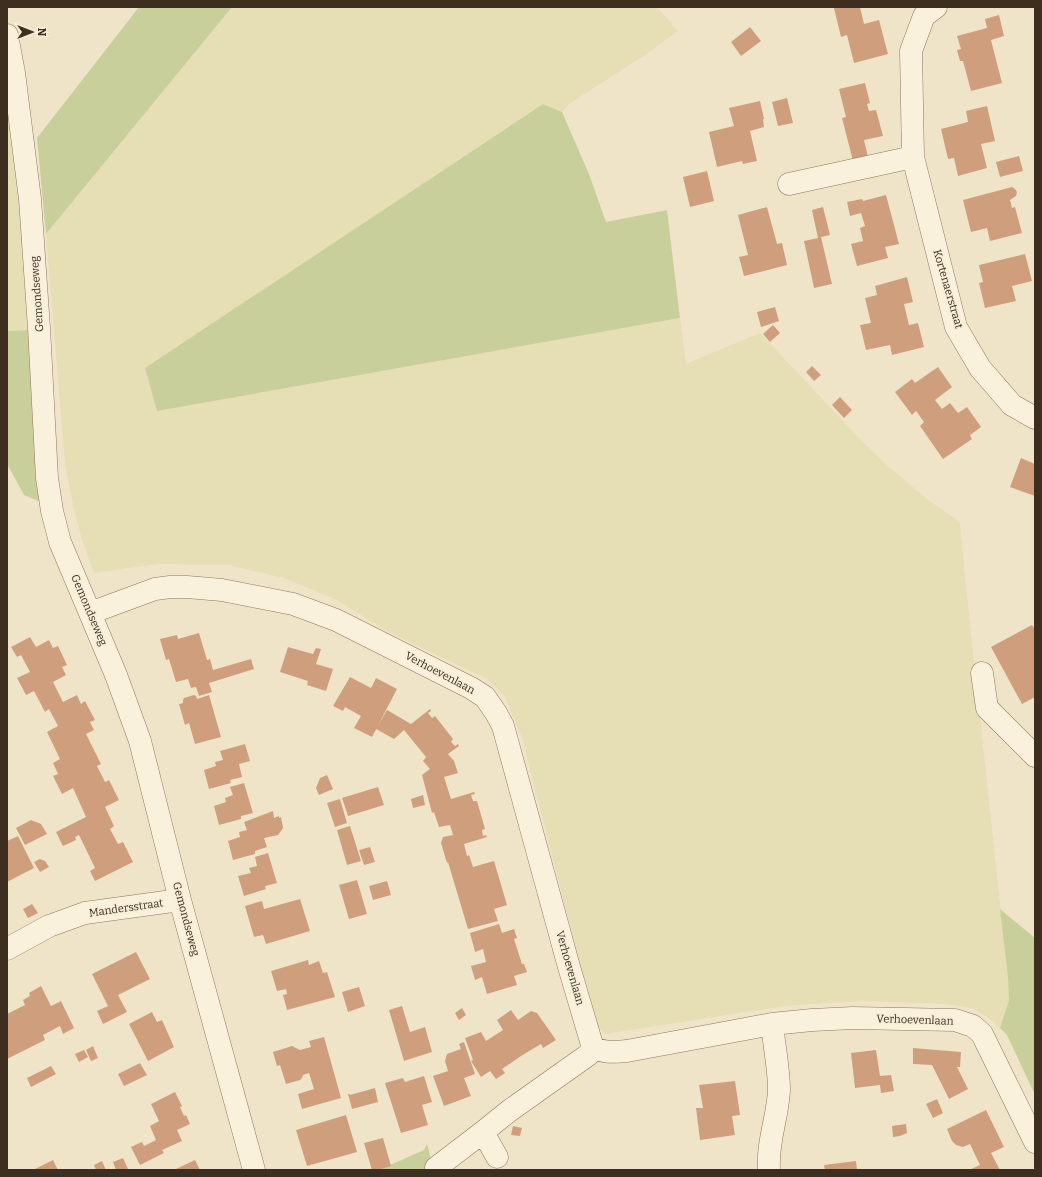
<svg xmlns="http://www.w3.org/2000/svg" width="1042" height="1177" font-family="Bitter,serif">
	<style>
		.farmland { fill: #e6deb5 }
		.green { fill: #c9cf9b }
		.building { fill: #cf9f7d }
		.lines { fill: none; stroke-linecap: round; stroke-linejoin: round }
		.minor-casing { stroke: #8d765c; stroke-width: 23 }
		.minor { stroke: #faf1dc; stroke-width: 22 }
		.labels { text-anchor: middle; dominant-baseline: central; stroke-width: 3.5; stroke-linejoin: round; paint-order: stroke }
		.street-label { font-size: 11px; fill: #3d2e20; stroke: #f7eed8 }
	</style>
	<rect width="100%" height="100%" fill="#f0e4c8"/>
	<path class="farmland" d="M232,7H657L678,31L648,53L569,104L562,112L543,104L145,368L157,411L680,318L686,364L760,333L863,442L888,466L928,500L960,522L965,577L1008,978L1009,1000L1000,1028L989,1018L972,1008L945,1004L861,1001L785,1006L605,1034L597,1026L587,992L522,738L505,697L487,679L385,630L335,599L284,578L229,565H222L158,564L94,573L83,543L74,510L65,464L46,234Z
		M7,92L21,174L32,330L7,331Z"/>
	<path class="green" d="M139,7H232L46,234L37,138Z
		M543,104L562,112L589,174L606,222L667,210L680,318L157,411L145,368Z
		M32,330L41,502L24,495L7,464V331Z
		M1000,909L1035,938V1095L1007,1035L1000,1028L1009,1000L1008,978Z
		M427,1144L434,1170H379L424,1150Z"/>
	<path class="building" d="M840,7H860L864,24L879,20L888,54L854,63L847,35L841,37L834,8Z
		M999,15L1004,36L991,40L1002,83L971,91L963,61H960L957,50L961,49L957,36L987,28L985,19Z
		M750,27L761,41L741,56L731,42Z
		M865,83L870,103L867,104L869,111L876,110L883,136L864,140L868,157L853,161L842,118L846,117L839,89Z
		M787,98L793,123L778,126L772,102Z
		M760,101L764,119H763L764,127L750,131L757,161L743,164L742,161L717,167L709,132L734,126L729,108Z
		M987,106L995,141L981,144L987,168L958,176L954,158L948,159L941,129L968,122L966,111Z
		M1019,156L1023,171L1000,177L996,162Z
		M707,171L714,201L690,207L683,177Z
		M1012,187L1015,189L1017,192L1016,196L1010,200L1012,208L1015,207L1022,233L990,241L987,228L971,232L963,200Z
		M886,195L899,244L885,247L888,258L857,266L851,244L863,241L860,228L865,226L861,213L850,216L847,202L862,199L863,201Z
		M767,207L777,244L782,243L787,265L744,276L739,257L748,255L738,215Z
		M823,207L830,235L821,237L832,284L814,288L804,241L818,238L812,210Z
		M1025,254L1032,281L1012,286L1016,301L985,308L979,283L983,282L979,265Z
		M907,277L913,302L904,304L909,325L918,323L924,347L892,355L890,345L866,350L860,325L871,323L865,298L877,295L875,286Z
		M775,307L779,321L761,327L757,312Z
		M773,325L780,333L770,342L763,334Z
		M812,366L821,375L814,381L806,372Z
		M938,367L952,387L935,400L942,409L950,403L958,413L967,407L981,427L970,435L972,439L943,459L920,426L924,422L916,411L912,415L895,392L912,379L915,383Z
		M840,397L852,410L844,418L832,405Z
		M1021,458L1035,464V496L1010,487Z
		M1032,625L1035,629V697L1022,704L991,647Z
		M199,633L207,660L210,659L213,670L251,659L254,669L209,683L212,692L199,696L196,687L191,688L188,679L176,682L169,659L166,660L160,639L177,635L178,639Z
		M30,637L36,647L49,640L53,648L58,646L67,665L62,667L66,675L53,682L63,702L77,695L81,704L85,701L95,720L90,722L94,730L86,734L101,764L97,766L105,782L109,780L119,800L105,807L114,826L110,829L118,844L123,842L133,862L95,881L90,871L95,868L79,835L75,837L76,840L63,846L56,832L86,817L73,788L62,794L53,776L58,774L53,763L60,759L47,732L58,726L49,709L45,712L34,691L26,695L17,678L30,672L21,655L17,657L11,647Z
		M288,647L313,654L316,648L321,649L316,664L333,669L326,691L307,685L308,681L280,672Z
		M350,677L371,688L376,678L397,689L372,737L354,728L361,716L345,707L343,711L333,706Z
		M194,695L196,696L197,699L209,695L221,737L195,744L189,723L185,725L179,704L183,703V700L184,698Z
		M430,709L431,711L428,713L432,718L435,716L453,739L451,742L455,746L458,744L459,746L448,754L454,761L458,773L444,777L451,799L474,792L475,794L471,795L473,801H477L485,829L482,830L483,836L486,835L487,837L464,844L467,856L469,855L473,867L494,861L507,905L494,909L498,921L468,929L448,862L447,863L441,843L443,837L453,835L450,825L439,827L434,812L432,813L422,775L430,769L423,761L426,757L404,730L394,739L376,729L387,710L411,724Z
		M245,744L250,761L239,764L242,777L230,780L231,783L209,789L204,770L216,766L215,762L223,760L220,751Z
		M327,775L333,789L319,795L316,788L320,778Z
		M244,783L253,813L241,816V819L219,825L214,806L226,802L225,798L233,795L230,787Z
		M378,787L384,805L348,816L342,798Z
		M423,795L425,805L413,808L411,799Z
		M340,799L347,823L335,827L327,803Z
		M273,811L274,818L279,816V818L281,817L283,828L281,831L278,835L264,838L267,847L255,851V854L233,860L228,841L240,837L239,832L247,830L244,822Z
		M31,820L41,824L47,834L25,845L16,828Z
		M350,826L361,861L347,865L337,830Z
		M18,836L34,868L7,882V841Z
		M370,847L375,862L364,865L359,850Z
		M268,853L277,883L265,886L266,889L244,896L238,876L251,873L249,868L257,866L255,857Z
		M40,859L45,861L49,867L40,872L34,862Z
		M357,880L367,914L349,919L339,885Z
		M387,881L391,895L373,900L369,886Z
		M300,899L310,931L266,944L263,935L254,937L245,906L262,901L264,909Z
		M32,904L38,913L28,918L23,909Z
		M499,924L502,933L514,929L517,938L514,939L522,964H524L527,972L514,976L517,985L487,994L482,977L475,980L471,966L486,962L483,949L475,952L470,933Z
		M136,952L150,979L118,995L127,1012L103,1024L97,1011L108,1006L92,974Z
		M308,960L309,965L319,961L323,973L327,972L335,997L287,1010L283,995L287,994L286,989L277,991L271,971Z
		M41,986L51,1006L61,1001L74,1028L63,1034L60,1026L43,1035L45,1040L7,1059V1014L25,1005L23,1000L30,996L29,993Z
		M359,987L365,1006L348,1012L342,992Z
		M402,1006L410,1032L425,1027L432,1052L404,1061L389,1010Z
		M462,1008L466,1015L459,1020L455,1013Z
		M511,1010L518,1020L531,1011L537,1013L556,1040L543,1048L541,1044L521,1056L502,1069L505,1073L496,1079L490,1071L481,1077L471,1061L473,1060L465,1038L481,1032L486,1041L503,1030L497,1020Z
		M152,1012L157,1022L162,1020L174,1047L148,1061L129,1024Z
		M324,1037L341,1098L302,1109L298,1094L314,1089L309,1073L303,1075L302,1078L300,1080L286,1084L280,1065L277,1066L273,1052L292,1046L300,1050L311,1047L309,1041Z
		M464,1042L475,1074L464,1078L471,1096L444,1106L433,1076L448,1071L445,1061L447,1054L461,1049L459,1044Z
		M93,1046L98,1058L91,1061L86,1050Z
		M913,1048L961,1052L960,1067H957L968,1089L949,1099L932,1065L913,1064Z
		M84,1050L88,1057L79,1062L75,1054Z
		M876,1050L880,1076L891,1075L894,1091L881,1093L880,1085L855,1088L851,1053Z
		M140,1063L147,1075L124,1086L118,1074Z
		M51,1066L56,1074L31,1087L27,1078Z
		M424,1076L432,1102L422,1105L428,1125L401,1133L385,1083L403,1078L405,1082Z
		M735,1081L740,1115L732,1116L735,1135L700,1140L696,1108H703L699,1085Z
		M375,1088L378,1102L352,1109L348,1094H350V1095Z
		M175,1092L182,1106L180,1107L184,1116L186,1115L190,1124L177,1130L182,1141L162,1150L164,1153L140,1165L131,1147L142,1142L144,1146L156,1140L150,1126L159,1121L151,1104Z
		M937,1099L943,1113L933,1118L926,1104Z
		M986,1110L1004,1147L991,1153L1000,1170H969L980,1165L970,1144L963,1147L956,1145L952,1141L947,1129Z
		M346,1115L357,1152L307,1166L296,1130Z
		M906,1124L907,1133L900,1136L893,1137L892,1126Z
		M513,1126L522,1128L520,1136L511,1135Z
		M383,1138L391,1166L378,1170H372L364,1143Z
		M123,1158L128,1169L116,1170L113,1162Z
		M53,1160L58,1170H33Z
		M195,1160L200,1170H174Z
		M102,1161L106,1170H96L94,1165Z
		M856,1161L857,1170H825L824,1165Z"/>
	<g class="lines">
		<defs>
			<path id="minor" d="M936,7L924,16L911,51L913,157L956,327L980,368L1012,405L1035,418
				M7,35L14,73L30,199L39,328L47,478L52,511L60,542L116,675L140,741L180,900L254,1170
				M789,184L913,157
				M90,613L155,589L170,587H187L222,590L293,604L336,620L471,688L485,697L496,713L503,726L569,967L593,1048
				M982,673L987,708L1035,756
				M7,949L49,926L85,913L180,900
				M593,1048C606,1053 613,1052 627,1051L772,1024L812,1020L853,1018L955,1020L973,1026L982,1034L1035,1142
				M497,1157L483,1132L509,1111L588,1055L593,1048
				M436,1168L483,1132
				M769,1170C767,1141 778,1117 779,1090C779,1069 774,1045 772,1024"/>
		</defs>
		<use href="#minor" class="minor-casing"/>
		<use href="#minor" class="minor"/>
	</g>
	<g class="labels">
		<g class="street-label">
			<text transform="translate(948 289) rotate(74)">Kortenaerstraat</text>
			<text transform="translate(37 294) rotate(-94)">Gemondseweg</text>
			<text transform="translate(89 610) rotate(67)">Gemondseweg</text>
			<text transform="translate(440 673) rotate(28)">Verhoevenlaan</text>
			<text transform="translate(126 908) rotate(-8)">Mandersstraat</text>
			<text transform="translate(186 919) rotate(75)">Gemondseweg</text>
			<text transform="translate(570 968) rotate(74)">Verhoevenlaan</text>
			<text transform="translate(915 1020) rotate(2)">Verhoevenlaan</text>
		</g>
	</g>
	<rect width="1042" height="1177" fill="none" stroke="#3d2e20" stroke-width="16"/>
	<g transform="translate(32 32) rotate(90)" stroke="#f7eed8" stroke-width="3" paint-order="stroke">
	<path d="M0-3L7 15L0 10L-7 15Z" fill="#3d2e20"/>
	<text y="-6" font-size="11" font-weight="bold" text-anchor="middle" fill="#3d2e20">N</text>
	</g>
</svg>
